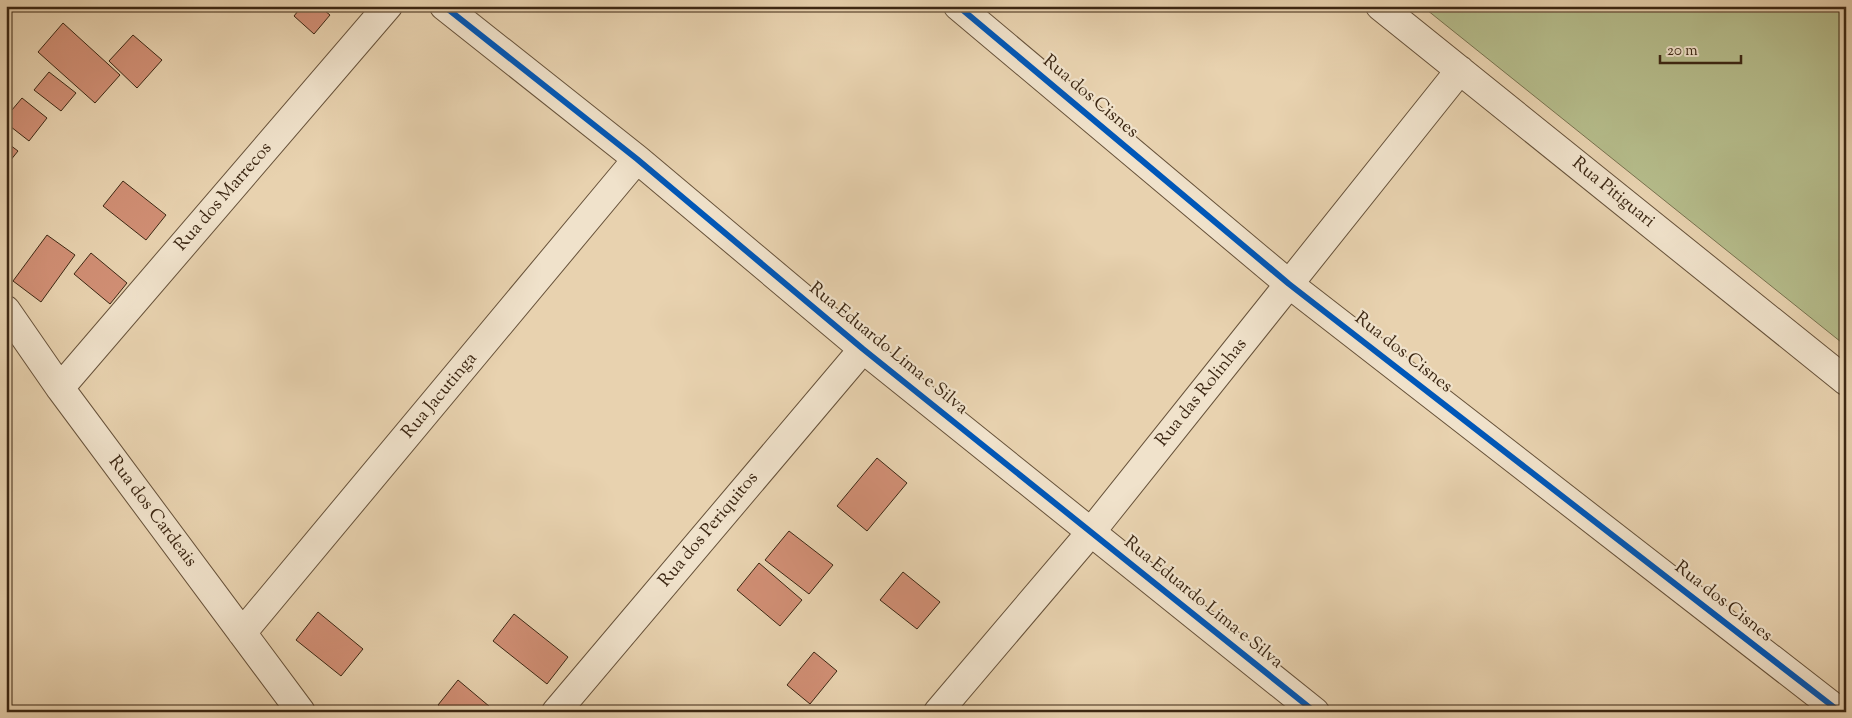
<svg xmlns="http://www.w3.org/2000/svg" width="1852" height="718" font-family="'Sorts Mill Goudy',serif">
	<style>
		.green { fill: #b5bc8b; stroke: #78724f }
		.building { fill: #d18f75; stroke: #3c2713 }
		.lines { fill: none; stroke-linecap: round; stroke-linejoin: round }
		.minor-casing { stroke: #67523a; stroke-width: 30 }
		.minor { stroke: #f0e2cb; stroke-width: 28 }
		.cycleway-casing { stroke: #f0e2cb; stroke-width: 9 }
		.cycleway { stroke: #0057b8; stroke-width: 6 }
		.labels { text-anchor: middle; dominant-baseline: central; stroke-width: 4.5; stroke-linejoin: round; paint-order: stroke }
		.street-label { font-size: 18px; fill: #3c2713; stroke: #f0e2cb }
	</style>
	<rect width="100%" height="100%" fill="#e8d2af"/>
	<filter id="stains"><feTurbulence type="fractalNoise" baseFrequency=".004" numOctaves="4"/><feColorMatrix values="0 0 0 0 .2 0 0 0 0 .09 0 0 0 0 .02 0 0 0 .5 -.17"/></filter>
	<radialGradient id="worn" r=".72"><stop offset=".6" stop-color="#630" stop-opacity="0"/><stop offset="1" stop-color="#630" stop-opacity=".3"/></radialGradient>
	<path class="green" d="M1422,6H1846V346Z"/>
	<path class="building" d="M302,6H319L330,15L314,34L294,16Z
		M63,23L120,75L95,103L38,52Z
		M133,35L162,60L137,88L109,61Z
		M49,72L76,93L61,111L34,90Z
		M22,98L47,118L29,141L6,123V117Z
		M6,142L18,151L6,166Z
		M123,181L166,215L146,240L103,206Z
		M47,235L75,255L41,302L13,281Z
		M91,253L127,283L110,304L74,274Z
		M877,458L907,483L867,531L837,506Z
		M789,531L833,565L809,594L765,560Z
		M759,563L802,600L780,626L737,590Z
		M903,572L940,602L917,629L880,600Z
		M318,612L363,649L341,676L296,640Z
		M514,614L568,657L547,684L493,641Z
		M814,652L837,671L810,704L787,685Z
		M458,680L496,712H446L438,705Z"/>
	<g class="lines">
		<defs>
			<path id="minor" d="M444,6L637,159L863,349L1315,712
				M958,6L1289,284L1840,712
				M1380,6L1846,381
				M6,310L60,388L301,712
				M60,388L388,6
				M242,633L637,159
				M556,712L863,349
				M938,712L1091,532L1460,70"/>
		</defs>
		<use href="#minor" class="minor-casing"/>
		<use href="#minor" class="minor"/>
		<defs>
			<path id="cycleway" d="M444,6L637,159L863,349L1315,712
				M958,6L1289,284L1840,712"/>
		</defs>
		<use href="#cycleway" class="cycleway-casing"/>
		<use href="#cycleway" class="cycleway"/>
	</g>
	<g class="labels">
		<g class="street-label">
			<text transform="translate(1090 97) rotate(40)">Rua dos Cisnes</text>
			<text transform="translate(1613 193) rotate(39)">Rua Pitiguari</text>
			<text transform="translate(224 197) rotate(-49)">Rua dos Marrecos</text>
			<text transform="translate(888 349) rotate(39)">Rua Eduardo Lima e Silva</text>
			<text transform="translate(1403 353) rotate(38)">Rua dos Cisnes</text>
			<text transform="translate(1202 393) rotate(-51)">Rua das Rolinhas</text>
			<text transform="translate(440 396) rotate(-50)">Rua Jacutinga</text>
			<text transform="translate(152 512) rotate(53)">Rua dos Cardeais</text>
			<text transform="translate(709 530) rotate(-50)">Rua dos Periquitos</text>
			<text transform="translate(1723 602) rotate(38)">Rua dos Cisnes</text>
			<text transform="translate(1203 603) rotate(39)">Rua Eduardo Lima e Silva</text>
		</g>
	</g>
	<rect width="1852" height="718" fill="none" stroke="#e8d2af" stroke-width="25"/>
	<rect x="8" y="8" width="1837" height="703" fill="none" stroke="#3c2713" stroke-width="2.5"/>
	<rect x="12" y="12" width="1827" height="693" fill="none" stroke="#3c2713"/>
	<path d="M1660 55v8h81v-8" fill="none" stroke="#3c2713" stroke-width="2.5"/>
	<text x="1667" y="55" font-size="15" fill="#3c2713" stroke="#f0e2cb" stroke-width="4" paint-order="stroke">20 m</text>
	<rect width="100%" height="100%" filter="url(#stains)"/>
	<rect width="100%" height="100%" fill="url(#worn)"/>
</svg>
